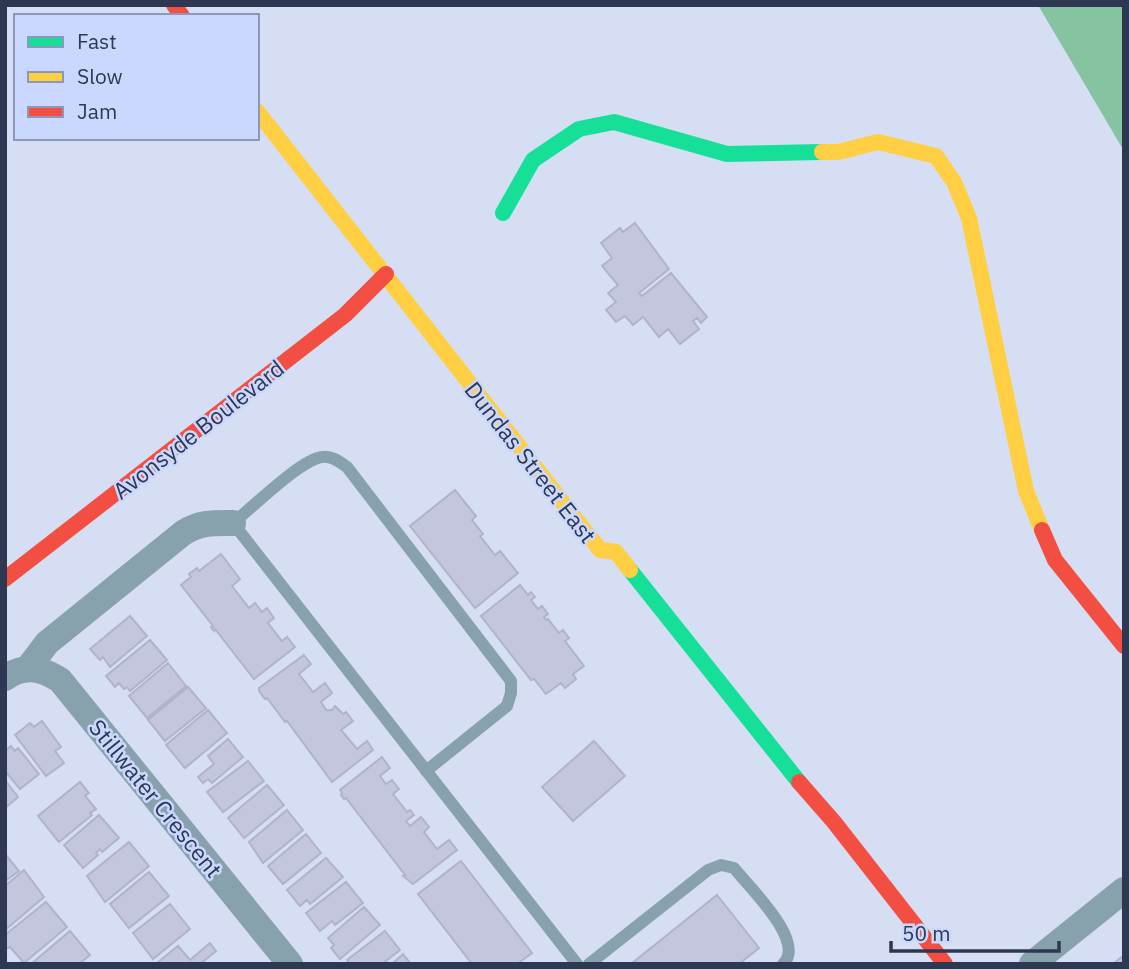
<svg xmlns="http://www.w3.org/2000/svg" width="1129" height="969" font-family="'IBM Plex Sans',sans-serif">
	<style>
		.forest { fill: #85c3a1 }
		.building { fill: #c4c6df; stroke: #b1b3c8; stroke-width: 2 }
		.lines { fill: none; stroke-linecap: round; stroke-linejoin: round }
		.lane { stroke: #88a2ad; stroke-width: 12 }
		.street { stroke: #88a2ad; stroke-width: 26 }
		.fast { stroke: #16e098; stroke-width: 16 }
		.slow { stroke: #ffcf43; stroke-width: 16 }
		.jam { stroke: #f24e42; stroke-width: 16 }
		.labels { text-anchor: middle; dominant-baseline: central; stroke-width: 5; stroke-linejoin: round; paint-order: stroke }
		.street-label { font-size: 23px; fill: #2f3852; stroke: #cad8ff }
	</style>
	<rect width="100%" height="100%" fill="#d6def3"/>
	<path class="forest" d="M1038,5H1124V151Z"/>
	<path class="building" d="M635,223L669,269L639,293L642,296L671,273L707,317L701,323L697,318L693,321L699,329L680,344L668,329L659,337L643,317L633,325L625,316L616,322L606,310L616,302L608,293L618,285L602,266L612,258L601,243L620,228L623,232Z
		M455,490L476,516L472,520L483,534L480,536L495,555L500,551L518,573L475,608L410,526Z
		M221,554L240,579L232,586L249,608L255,603L262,612L267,608L274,618L268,623L282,641L287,637L295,647L254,679L215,629L214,631L211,627L213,626L181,585L191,577L189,574L197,568L199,571Z
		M520,585L528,595L531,592L535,597L531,600L538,609L542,606L548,614L544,617L546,620L548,619L559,633L563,630L569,638L565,641L584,666L573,674L576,679L565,688L561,683L546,694L534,679L531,680L481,616Z
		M130,616L147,636L110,667L103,657L100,660L90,649Z
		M150,640L167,660L130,691L127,687L124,689L119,683L115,687L106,676Z
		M304,655L311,664L299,674L313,692L325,683L332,693L321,702L326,710H332L335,706L343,714L346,712L353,721L341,730L357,749L367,741L373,750L332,782L287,721L285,722L267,698L265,699L259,691V688Z
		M168,663L186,686L147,718L129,696Z
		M188,687L206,708L165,741L148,720Z
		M208,710L227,733L185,768L166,745Z
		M42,721L61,747L55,751L64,763L46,776L15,735L30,723L34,727Z
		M228,739L243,757L212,783L208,779L203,783L198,777L214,764L208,756Z
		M594,741L625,776L573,821L542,787Z
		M11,746L15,751L18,748L39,774L20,789L5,771V751Z
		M382,757L390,768L380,776L386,784L392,780L399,789L393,794L407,812L410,810L414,815L406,821L410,826L421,817L429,827L424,832L437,849L449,840L457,850L413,884L403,876L405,875L346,798L344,799L341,795L342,793L340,790Z
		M248,761L264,781L223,812L207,792Z
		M5,780L18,797L5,808Z
		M80,782L89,793L85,796L96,809L90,813L92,815L59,842L38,816Z
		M267,785L284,805L244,838L228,818Z
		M287,810L303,830L263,863L249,842Z
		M99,815L119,838L102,852L100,849L96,853L98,855L83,868L64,845Z
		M306,834L321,853L283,884L268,866Z
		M129,842L149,866L105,902L87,876Z
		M5,854L19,871L5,881Z
		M326,858L343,877L310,904L307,900L300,906L287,890Z
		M461,861L532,953L517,964H472L418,894Z
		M24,870L44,897L5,930V886Z
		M149,872L169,896L129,928L110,904Z
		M346,882L363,903L335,925L332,921L320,931L306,913Z
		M717,895L759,948L739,964H631Z
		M46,902L67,927L24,963L10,947L5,949V935Z
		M170,904L190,929L153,959L133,933Z
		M364,907L380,925L340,959L331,948L334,945L328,938Z
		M70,931L90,955L79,964H31Z
		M385,931L400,950L382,964H350L347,960Z
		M210,943L216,951L200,964L157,963L178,946L190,960Z
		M403,954L411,964H392Z
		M1124,955V964H1113Z"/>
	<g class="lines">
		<path class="lane" d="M426,771L507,706L511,693V681L347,467C340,462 331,455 322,457C300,460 253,507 233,523L577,964
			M589,964L708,870L721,865L734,868C749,887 807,942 783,964"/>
		<path class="street" d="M28,668L47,643L183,533C200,522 214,523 233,523
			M5,678C24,664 41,668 60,680L290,964
			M1032,964L1124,890"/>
		<path class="fast" d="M503,213L533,160L579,129L614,122L727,154L822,152
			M630,570L799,782"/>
		<path class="slow" d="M257,111L600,550L616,552L630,570
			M822,152H838L878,142L936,156L954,182L969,218L1026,491L1042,530"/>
		<path class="jam" d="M174,5L182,16
			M1042,530L1055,560L1124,646
			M5,579L345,315L386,274
			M799,782L834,822L945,964"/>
	</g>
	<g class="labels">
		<g class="street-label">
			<text transform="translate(198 429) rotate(-38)">Avonsyde Boulevard</text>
			<text transform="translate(531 462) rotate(52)">Dundas Street East</text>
			<text transform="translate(156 798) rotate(51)">Stillwater Crescent</text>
		</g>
	</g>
	<rect width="1129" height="969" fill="none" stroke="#2f3852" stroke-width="14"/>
	<rect x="14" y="14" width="245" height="126" fill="#cad8ff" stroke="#8c98ba" stroke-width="2"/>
	<rect x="28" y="37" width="35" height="10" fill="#16e098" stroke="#8c98ba" stroke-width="2"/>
	<text x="77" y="49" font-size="21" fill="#2f3852">Fast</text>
	<rect x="28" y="72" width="35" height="10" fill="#ffcf43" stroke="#8c98ba" stroke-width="2"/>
	<text x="77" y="84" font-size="21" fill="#2f3852">Slow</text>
	<rect x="28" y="107" width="35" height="10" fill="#f24e42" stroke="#8c98ba" stroke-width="2"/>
	<text x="77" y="119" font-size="21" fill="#2f3852">Jam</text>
	<path d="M891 941v10h168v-10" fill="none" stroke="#2f3852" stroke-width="3.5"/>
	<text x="902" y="941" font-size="21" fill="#2f3852" stroke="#cad8ff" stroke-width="5" paint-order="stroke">50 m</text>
</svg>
